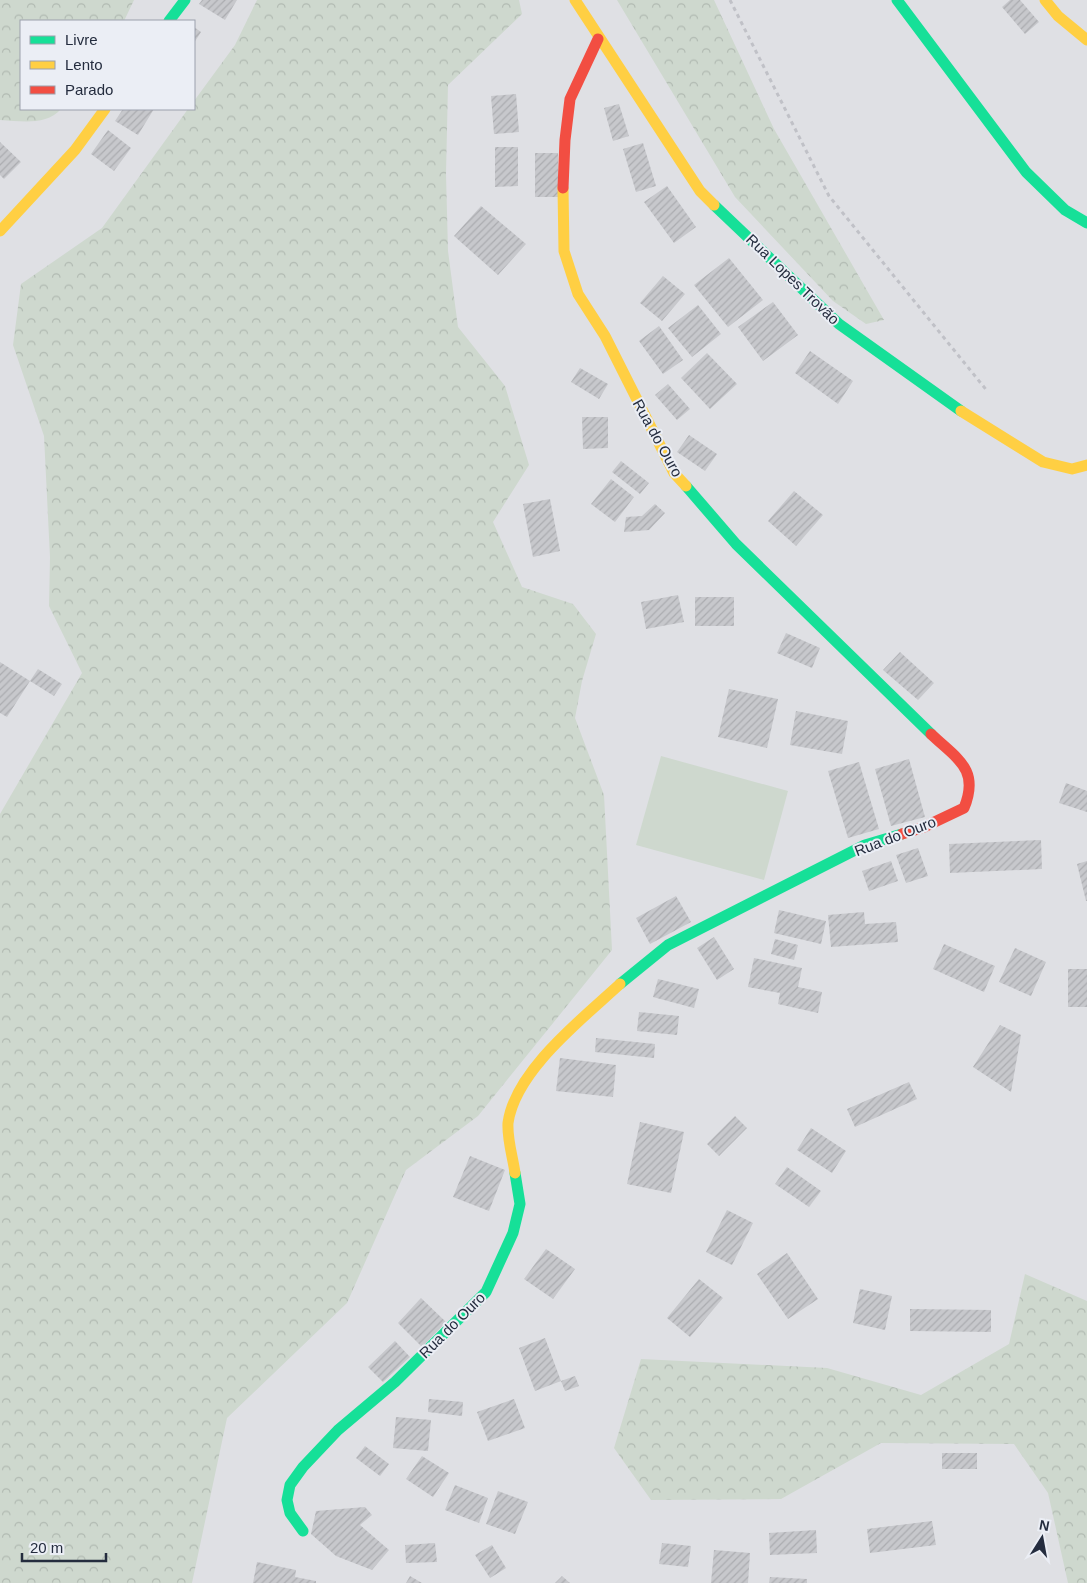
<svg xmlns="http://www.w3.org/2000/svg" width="1087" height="1583" font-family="Arial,sans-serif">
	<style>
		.forest { fill: url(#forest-crowns) }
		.pitch { fill: #ced8ce }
		.building { fill: url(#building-hatch) }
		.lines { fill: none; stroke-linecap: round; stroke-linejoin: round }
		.path { stroke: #c0c1c7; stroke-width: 3; stroke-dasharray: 4 4; stroke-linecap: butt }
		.fast { stroke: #16e098; stroke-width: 11 }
		.slow { stroke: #ffcf43; stroke-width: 11 }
		.jam { stroke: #f24e42; stroke-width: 11 }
		.labels { text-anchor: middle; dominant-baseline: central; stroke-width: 4; stroke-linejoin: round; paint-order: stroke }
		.street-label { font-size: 15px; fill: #242c3e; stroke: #ebeef5 }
	</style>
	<defs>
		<pattern id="forest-crowns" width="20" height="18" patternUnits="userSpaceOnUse" patternTransform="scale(1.25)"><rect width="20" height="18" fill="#ced8ce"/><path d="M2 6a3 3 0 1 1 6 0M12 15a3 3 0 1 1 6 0" fill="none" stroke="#b1bab2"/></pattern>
		<pattern id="building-hatch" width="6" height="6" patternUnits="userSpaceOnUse" patternTransform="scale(1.25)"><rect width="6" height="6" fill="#c7c8cc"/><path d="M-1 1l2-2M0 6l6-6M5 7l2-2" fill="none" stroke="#abacb0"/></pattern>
	</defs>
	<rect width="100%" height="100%" fill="#dfe0e4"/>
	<path class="forest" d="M0,0H134L124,21H21V109H61C46,126 21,121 0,120Z
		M257,0H519L522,14L448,85L446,174L448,251L458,327L505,386L529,465L493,522L522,587L573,604L596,634L582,681L575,718L604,795L612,950L478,1116L406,1170L347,1303L227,1418L192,1583H0V814L82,673L49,606L50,557L44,436L13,345L21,284L102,228L188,109H194V101L235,45Z
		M617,0H714L774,129L884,320L866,324L833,301L735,197Z
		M1025,1274L1087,1301V1583H1068L1048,1493L1014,1444L881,1443L781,1499L651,1500L614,1448L641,1359L827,1368L921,1395L1009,1344Z"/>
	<path class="pitch" d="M661,756L788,791L764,880L636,845Z"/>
	<path class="building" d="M202,0H237L225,20L199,4Z
		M1010,0H1020L1039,22L1025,34L1002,7Z
		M194,27L201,32L194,43Z
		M516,94L519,132L494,134L491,96Z
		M619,104L629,136L613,141L604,108Z
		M123,109H154L138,135L115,121Z
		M108,130L131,148L114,171L91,154Z
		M0,142L21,162L4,179L0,175Z
		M643,143L656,186L636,192L623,149Z
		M495,147H518V186L495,187Z
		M535,153H558V197H535Z
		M667,186L696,227L674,243L644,202Z
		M481,206L526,244L498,275L454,236Z
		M729,258L763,300L728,327L694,285Z
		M663,276L685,294L662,321L640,303Z
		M773,302L798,335L763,361L738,327Z
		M698,305L721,334L692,357L668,328Z
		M659,326L683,360L663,374L639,341Z
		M810,351L853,381L838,404L795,373Z
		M707,353L737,384L710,409L681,378Z
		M580,368L608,384L599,399L571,382Z
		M668,384L690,409L677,420L655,395Z
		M582,417H608V448L583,449Z
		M689,435L717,454L705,471L677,452Z
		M621,461L649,483L640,494L612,472Z
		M611,479L634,497L615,522L591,504Z
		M794,491L823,515L796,546L768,521Z
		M550,499L560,551L533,557L523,504Z
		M655,504L665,513L649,530L624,532L626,517L642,516Z
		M678,595L684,622L646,629L641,602Z
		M695,597H734V626H695Z
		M786,633L820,648L812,668L777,653Z
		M900,652L934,683L918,700L883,670Z
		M0,662L30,681L38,669L62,684L54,696L30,681L7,717L0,713Z
		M729,689L778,699L767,748L718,737Z
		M796,711L848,721L842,754L790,745Z
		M909,759L925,817L891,826L875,769Z
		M859,762L879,829L848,838L828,771Z
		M1066,783L1087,791V812L1059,803Z
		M1041,840L1042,869L950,873L949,844Z
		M918,848L928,876L906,883L896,855Z
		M891,861L898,881L869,891L862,871Z
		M1087,861V901H1086L1077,864Z
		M676,896L691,922L650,944L636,918Z
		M779,910L826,921L821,944L774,933Z
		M864,912L865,924L896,922L898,942L831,947L828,915Z
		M714,937L734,969L717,980L697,948Z
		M775,939L798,945L794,960L771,954Z
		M944,944L995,966L984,992L933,969Z
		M1015,948L1046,962L1031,996L999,982Z
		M754,958L802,968L798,987L822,992L818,1013L778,1004L780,993L748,987Z
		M1068,969H1087V1007H1068Z
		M658,979L699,989L694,1008L653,997Z
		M639,1012L679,1016L677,1035L637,1031Z
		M1000,1025L1021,1035L1011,1092L973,1067Z
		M596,1038L655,1044L654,1058L595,1052Z
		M560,1058L616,1065L613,1097L556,1091Z
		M909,1082L917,1099L855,1127L847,1109Z
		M735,1116L747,1128L719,1156L707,1144Z
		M640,1122L684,1132L671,1193L627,1184Z
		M811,1128L846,1151L832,1173L797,1150Z
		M470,1156L505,1170L489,1211L453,1197Z
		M787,1167L821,1191L809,1207L775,1184Z
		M727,1210L753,1223L732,1265L706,1252Z
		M546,1249L575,1269L553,1299L524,1279Z
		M787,1253L818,1299L788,1319L757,1274Z
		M699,1279L723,1298L690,1337L667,1318Z
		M860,1289L892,1296L885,1330L853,1323Z
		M421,1298L446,1322L422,1347L398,1323Z
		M910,1309L991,1310V1332L910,1331Z
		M545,1338L561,1381L535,1391L519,1348Z
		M395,1341L410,1357L383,1382L368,1367Z
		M575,1376L579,1386L565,1391L561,1381Z
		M429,1399L463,1402L462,1416L428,1412Z
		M514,1399L525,1428L488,1441L477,1412Z
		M396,1417L431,1420L428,1451L393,1448Z
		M365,1446L389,1464L380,1476L356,1458Z
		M942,1453H977V1469H942Z
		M422,1456L449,1473L433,1497L406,1479Z
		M455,1485L488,1498L479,1523L445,1510Z
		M498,1491L528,1502L515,1534L486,1524Z
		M365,1507L372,1515L360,1525L389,1550L372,1570L336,1556L311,1534L316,1511Z
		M932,1521L936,1545L870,1553L867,1529Z
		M816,1530L817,1553L770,1555L769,1533Z
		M435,1543L437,1562L406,1563L405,1545Z
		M662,1543L691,1546L688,1567L659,1564Z
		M492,1545L506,1568L490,1578L475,1555Z
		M714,1550L750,1553L748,1583H711Z
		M257,1562L296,1570L295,1577L316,1581V1583H253Z
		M410,1576L422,1583H406Z
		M562,1576L570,1583H555Z
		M770,1577L807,1579V1583H769Z"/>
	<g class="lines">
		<path class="path" d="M730,0L829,196L988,392"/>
		<path class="fast" d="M897,0L1026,172L1065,210L1087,223
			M169,21L185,0
			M714,205L839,324L961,411
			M686,486L736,544L931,734
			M620,984L668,945L865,845L902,834
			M303,1531L290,1513L287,1500L290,1485L303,1467L338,1430L395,1382L486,1292L513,1233L520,1204L515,1173"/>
		<path class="slow" d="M575,0L700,191L714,205
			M1045,0L1058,16L1087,40
			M563,188L564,251L578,294L605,336L674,473L686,486
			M0,231L75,150L105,109
			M961,411L1043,462L1072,469L1087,465
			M515,1173C513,1158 507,1139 508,1123C515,1071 582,1019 620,984"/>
		<path class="jam" d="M563,188L565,140L570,99L598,39
			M902,834L924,827L964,808C980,769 957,759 931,734"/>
	</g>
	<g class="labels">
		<g class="street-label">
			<text transform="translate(793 279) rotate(44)">Rua Lopes Trovão</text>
			<text transform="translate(658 438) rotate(61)">Rua do Ouro</text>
			<text transform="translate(895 836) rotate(-21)">Rua do Ouro</text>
			<text transform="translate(452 1325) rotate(-45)">Rua do Ouro</text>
		</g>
	</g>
	<rect x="20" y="20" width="175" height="90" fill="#ebeef5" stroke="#9ba0ac"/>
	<rect x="30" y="36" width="25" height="8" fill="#16e098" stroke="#9ba0ac"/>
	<text x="65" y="45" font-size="15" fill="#242c3e">Livre</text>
	<rect x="30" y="61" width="25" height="8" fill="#ffcf43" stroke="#9ba0ac"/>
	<text x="65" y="70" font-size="15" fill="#242c3e">Lento</text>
	<rect x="30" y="86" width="25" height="8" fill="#f24e42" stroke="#9ba0ac"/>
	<text x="65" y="95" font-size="15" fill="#242c3e">Parado</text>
	<g transform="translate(1042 1538) rotate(11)" stroke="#ebeef5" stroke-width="4" paint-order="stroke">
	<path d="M0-4L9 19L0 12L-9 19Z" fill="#242c3e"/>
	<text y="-8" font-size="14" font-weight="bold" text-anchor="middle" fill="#242c3e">N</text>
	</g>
	<path d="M22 1553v8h84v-8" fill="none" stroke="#242c3e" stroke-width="2.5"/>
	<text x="30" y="1553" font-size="15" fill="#242c3e" stroke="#ebeef5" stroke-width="4" paint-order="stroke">20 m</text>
</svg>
